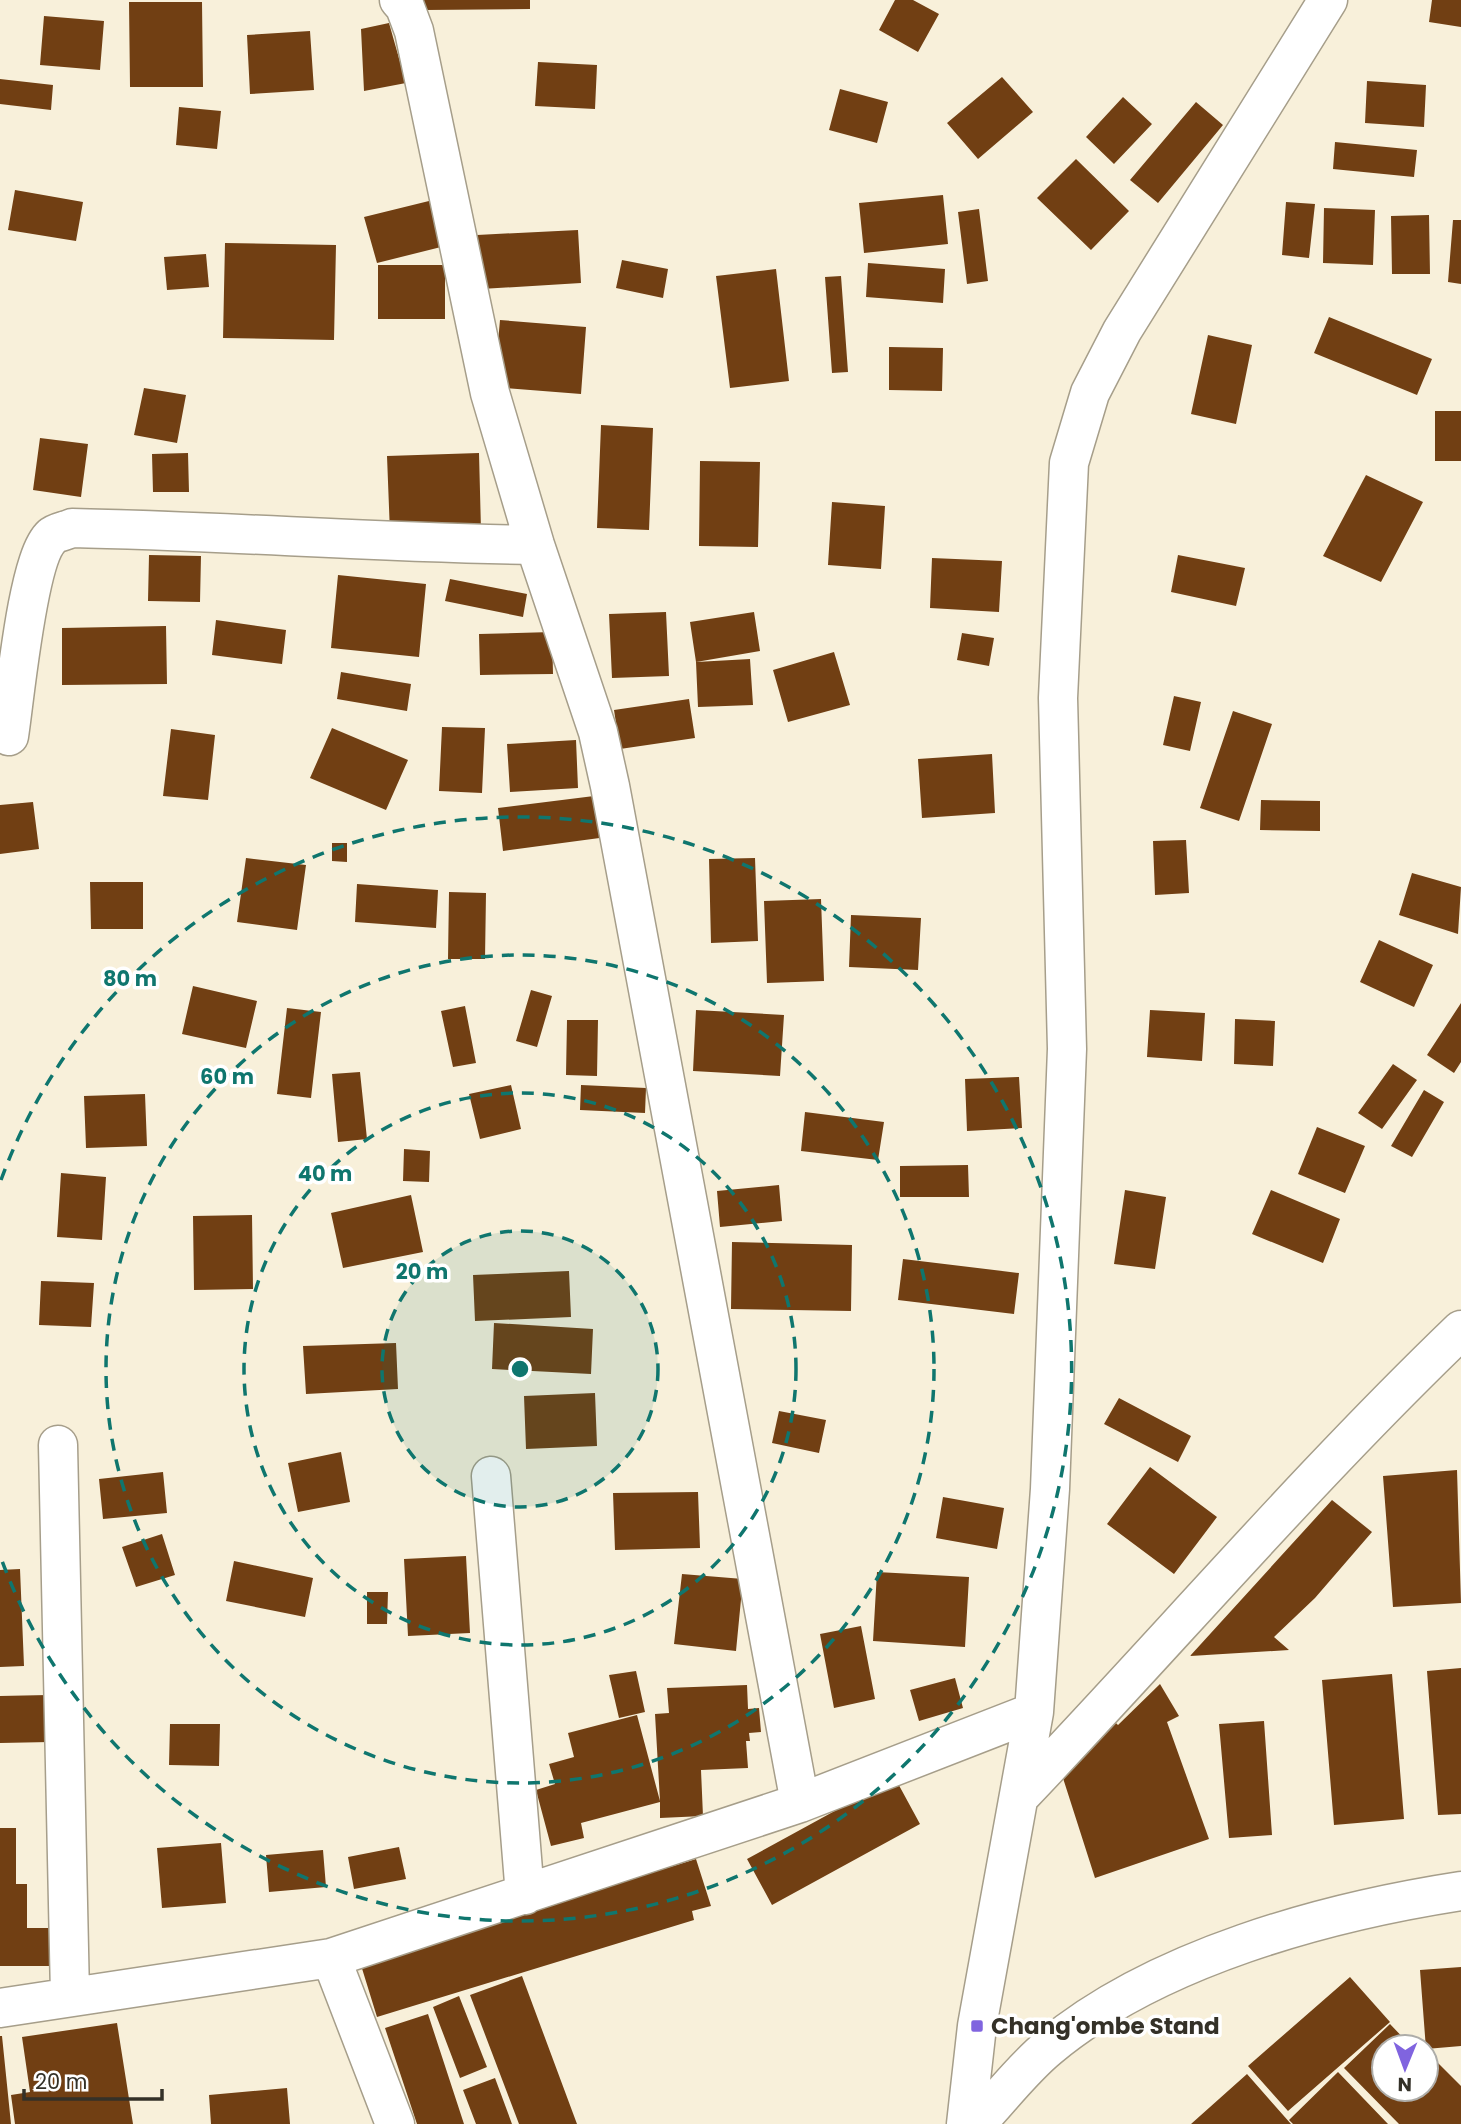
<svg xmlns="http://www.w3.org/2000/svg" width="1461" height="2124" font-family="Poppins,sans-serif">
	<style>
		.building { fill: #713f13 }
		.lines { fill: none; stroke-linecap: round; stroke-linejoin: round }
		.street-casing { stroke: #a69e8a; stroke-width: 41 }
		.street { stroke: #fff; stroke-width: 38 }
		.ring { fill: none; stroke: #0f766e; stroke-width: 3.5; stroke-dasharray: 12 9 }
		.poi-dot { fill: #8064df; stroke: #fff; stroke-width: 2.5 }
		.labels { text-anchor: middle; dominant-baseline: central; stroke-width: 7; stroke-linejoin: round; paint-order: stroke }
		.poi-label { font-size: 23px; font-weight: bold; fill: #343128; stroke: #fff; text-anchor: start }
		.centre { fill: #0f766e; stroke: #fff; stroke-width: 3.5 }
		.ring-label { font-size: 21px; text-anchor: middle; font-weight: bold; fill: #0f766e; stroke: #fff; stroke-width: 7; stroke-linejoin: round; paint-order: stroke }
	</style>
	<rect width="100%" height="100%" fill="#f8f0da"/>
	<path class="building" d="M424,0H530V9L424,10Z
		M895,0H913L939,14L918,52L879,30Z
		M1432,0H1461V27L1429,22Z
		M129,2H202L203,87H130Z
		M44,16L104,21L100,70L40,65Z
		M389,23L406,83L364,91L361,29Z
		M310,31L314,90L250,94L247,35Z
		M538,62L597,65L595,109L535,106Z
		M1002,77L1033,112L978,159L947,123Z
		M0,79L53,85L51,110L0,104Z
		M1367,81L1426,85L1424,127L1365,123Z
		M840,89L888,102L877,143L829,130Z
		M1123,97L1152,124L1114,164L1086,137Z
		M1196,102L1223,125L1158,203L1130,180Z
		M179,107L221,111L217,149L176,145Z
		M1335,142L1417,150L1414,177L1333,169Z
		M1076,159L1129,211L1091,250L1037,198Z
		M15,190L83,202L76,241L8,230Z
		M943,195L948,244L864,253L859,203Z
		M433,200L445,246L377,263L364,217Z
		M1286,202L1315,204L1309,258L1282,255Z
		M1324,208L1375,210L1373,265L1323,263Z
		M979,209L988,281L967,284L958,212Z
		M1429,215L1430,274H1392L1391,216Z
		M1453,220H1461V284L1448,282Z
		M578,230L581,283L481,289L477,235Z
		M225,243L336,245L334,340L223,338Z
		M206,254L209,287L167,290L164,257Z
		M622,260L668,269L663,298L616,288Z
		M868,263L945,269L943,303L866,297Z
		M378,265H445V319H378Z
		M776,269L789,381L730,388L716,276Z
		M841,276L848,372L832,373L825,277Z
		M1329,317L1432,359L1417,395L1314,353Z
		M500,320L586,327L581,394L494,387Z
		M1208,335L1252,345L1236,424L1191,414Z
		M889,347L943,348L942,391L889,390Z
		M144,388L186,395L177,443L134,435Z
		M1435,411H1461V461H1435Z
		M601,425L653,428L649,530L597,528Z
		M40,438L88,444L81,497L33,490Z
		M188,453L189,492H153L152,454Z
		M479,453L481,530L390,533L387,456Z
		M700,461L760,462L758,547L699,546Z
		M1366,475L1423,502L1381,582L1323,556Z
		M832,502L885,506L881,569L828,565Z
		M149,555L201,556L200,602L148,601Z
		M1178,555L1245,568L1236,606L1171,592Z
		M932,558L1002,561L999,612L930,608Z
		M338,575L426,584L419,657L331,648Z
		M450,579L527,594L523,617L445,601Z
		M666,612L669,676L612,678L609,614Z
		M754,612L760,651L696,662L690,622Z
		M216,620L286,630L282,664L212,655Z
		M166,626L167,684L62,685V628Z
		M552,632L553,674L480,675L479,634Z
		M962,633L994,638L989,666L957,660Z
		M834,652L850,705L788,722L773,670Z
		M750,659L753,705L698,707L696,662Z
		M341,672L411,684L407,711L337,699Z
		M1174,696L1201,702L1190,751L1163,745Z
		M689,699L695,738L620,749L614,710Z
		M1233,711L1272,724L1239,821L1200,808Z
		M442,727L485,728L482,793L439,791Z
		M332,728L408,760L386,810L310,778Z
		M171,729L215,735L208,800L163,796Z
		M576,740L578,788L510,792L507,744Z
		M992,754L995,813L922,818L918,759Z
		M602,795L607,837L503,851L498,808Z
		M1261,800L1320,801V831L1260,830Z
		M33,802L39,849L0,854V805Z
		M1186,840L1189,893L1155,895L1153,841Z
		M332,843H347V862L332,861Z
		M246,858L306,865L297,930L237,922Z
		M755,858L758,941L711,943L709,859Z
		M1412,873L1461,887L1458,934L1399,915Z
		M90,882H143V929H91Z
		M357,884L438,890L436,928L355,922Z
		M449,892L486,893L485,959H448Z
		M821,899L824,981L767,983L764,901Z
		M851,915L921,918L918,970L849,967Z
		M1379,940L1433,965L1414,1007L1360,982Z
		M193,986L257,1001L246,1048L182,1034Z
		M531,990L552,996L537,1047L516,1041Z
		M1461,1003V1062L1454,1073L1427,1055Z
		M465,1006L476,1063L453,1067L441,1011Z
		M287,1008L321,1012L311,1098L277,1094Z
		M696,1010L784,1015L780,1076L693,1071Z
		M1150,1010L1205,1013L1202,1061L1147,1057Z
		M1235,1019L1275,1021L1273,1066L1234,1064Z
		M567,1020H598L597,1076L566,1075Z
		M1393,1064L1417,1080L1382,1129L1358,1113Z
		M360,1072L367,1139L338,1142L332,1074Z
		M1019,1077L1022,1128L967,1131L965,1079Z
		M511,1085L521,1129L480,1139L469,1094Z
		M581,1085L646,1088L645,1113L580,1110Z
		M1424,1090L1444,1102L1412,1157L1391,1146Z
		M145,1094L147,1146L86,1148L84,1096Z
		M805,1112L884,1122L878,1160L801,1151Z
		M1317,1127L1365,1146L1345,1193L1298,1174Z
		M404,1149L430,1151L429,1182L403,1181Z
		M968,1165L969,1197H900V1166Z
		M61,1173L106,1177L102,1240L57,1237Z
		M779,1185L782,1221L720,1227L717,1191Z
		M1125,1190L1166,1197L1155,1269L1114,1264Z
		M1271,1190L1340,1219L1323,1263L1252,1234Z
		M411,1195L423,1252L343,1268L331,1213Z
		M252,1215L253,1289L194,1290L193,1216Z
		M732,1242L852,1245L851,1311L731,1309Z
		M903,1259L1019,1273L1014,1314L898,1300Z
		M569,1271L571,1317L475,1321L473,1275Z
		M41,1281L94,1283L91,1327L39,1325Z
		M494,1323L593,1329L591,1374L492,1369Z
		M396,1343L398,1389L306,1394L303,1346Z
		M595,1393L597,1446L526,1449L524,1396Z
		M1119,1398L1191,1436L1178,1462L1104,1424Z
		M779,1411L826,1420L819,1453L772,1443Z
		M341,1452L350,1502L298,1512L288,1463Z
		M1150,1467L1217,1517L1174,1574L1107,1524Z
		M1457,1470L1461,1603L1393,1607L1383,1476Z
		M163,1472L167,1513L103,1519L99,1479Z
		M698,1492L700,1548L615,1550L613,1493Z
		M943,1497L1004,1508L997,1549L936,1538Z
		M1332,1500L1372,1532L1315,1598L1274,1637L1289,1650L1190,1656Z
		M162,1534L175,1575L136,1587L122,1547Z
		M466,1556L470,1633L408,1636L404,1559Z
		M234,1561L313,1578L305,1617L226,1601Z
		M20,1569L24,1666L0,1667V1570Z
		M877,1572L969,1577L965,1647L873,1641Z
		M682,1574L743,1579L736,1651L674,1644Z
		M367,1592H388L387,1624H367Z
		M861,1626L875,1699L834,1708L820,1634Z
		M1461,1668V1814L1438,1815L1427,1671Z
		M636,1671L645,1712L619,1718L609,1675Z
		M1392,1674L1404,1819L1334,1825L1322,1680Z
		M955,1678L963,1708L919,1721L910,1690Z
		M1160,1684L1179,1716L1167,1722L1209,1839L1095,1878L1062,1775L1112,1719L1118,1725Z
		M747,1685L748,1709L759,1708L761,1732L749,1733L750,1741H746L748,1768L701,1770L703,1816L660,1818V1802L581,1823L584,1838L551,1846L536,1790L555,1784L549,1764L574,1757L568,1733L637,1715L660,1801L655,1714L669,1713L667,1688Z
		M48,1695L50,1742L0,1743V1696Z
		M1264,1721L1272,1835L1229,1838L1219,1724Z
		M170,1724H220L219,1766L169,1765Z
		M895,1778L920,1824L772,1905L747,1859Z
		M0,1828H16V1884H27V1928H53L54,1966H0Z
		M221,1843L226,1903L162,1908L157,1848Z
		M399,1847L406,1879L354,1889L348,1857Z
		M323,1850L326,1887L269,1892L266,1855Z
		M696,1859L711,1906L692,1911L694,1920L377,2017L360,1962Z
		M1461,1967V2046L1426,2049L1420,1970Z
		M522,1976L577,2124H519L470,1995Z
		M1350,1977L1390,2022L1288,2111L1248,2066Z
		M459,1996L487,2067L460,2078L433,2007Z
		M428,2014L464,2124H417L385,2028Z
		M117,2023L133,2124H15L11,2095L30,2092L22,2037Z
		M1390,2024L1410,2045L1415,2039L1422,2047H1384V2089H1426V2051L1461,2086V2124H1399L1344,2068Z
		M0,2036H2L11,2124H0Z
		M1338,2072L1388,2124H1293L1289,2120Z
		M1247,2074L1291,2124H1191Z
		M495,2078L512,2124H476L463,2090Z
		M287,2088L290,2124H211L209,2095Z"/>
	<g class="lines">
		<defs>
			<path id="street" d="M399,0L405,7L414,31L490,393L535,545L598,732L610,786L800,1803
				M9,736C15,698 27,558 52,536C56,532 66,531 72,528C226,531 380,543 535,545
				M58,1445L70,1995
				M491,1476L525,1895
				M1021,1795C1168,1641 1307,1478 1461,1330
				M331,1958L395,2124
				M0,2008L331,1958L800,1803L1034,1712
				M966,2124L977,2026L1034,1712L1050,1489L1067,1049L1058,698L1069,463L1090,393L1122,331L1328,0
				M976,2124C1000,2099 1022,2069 1049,2047C1156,1958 1325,1912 1461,1891"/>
		</defs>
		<use href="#street" class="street-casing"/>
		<use href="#street" class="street"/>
	</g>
	<circle cx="520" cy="1369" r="138" fill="#0f766e" fill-opacity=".12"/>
	<g class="ring">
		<circle cx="520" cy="1369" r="138"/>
		<circle cx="520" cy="1369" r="276"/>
		<circle cx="520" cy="1369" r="414"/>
		<path d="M1 1180A552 552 0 1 1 1 1558"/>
	</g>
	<rect class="poi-dot" x="970" y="2019" width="14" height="14" rx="3.5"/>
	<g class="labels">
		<g class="poi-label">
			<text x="991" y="2026">Chang'ombe Stand</text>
		</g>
	</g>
	<circle cx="520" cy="1369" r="10" class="centre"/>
	<g class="ring-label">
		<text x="130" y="986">80 m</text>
		<text x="227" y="1084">60 m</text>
		<text x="325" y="1181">40 m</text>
		<text x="422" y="1279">20 m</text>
	</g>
	<g transform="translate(1405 2068) rotate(181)"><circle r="33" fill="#ffffff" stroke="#aeada9" stroke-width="2"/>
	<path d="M0-5L12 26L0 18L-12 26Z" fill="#8064df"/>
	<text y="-10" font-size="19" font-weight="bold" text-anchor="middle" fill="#343128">N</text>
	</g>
	<path d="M24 2089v10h138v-10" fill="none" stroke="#343128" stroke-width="3.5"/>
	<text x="35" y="2089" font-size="21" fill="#343128" stroke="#ffffff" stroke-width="5" paint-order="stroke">20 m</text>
</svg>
